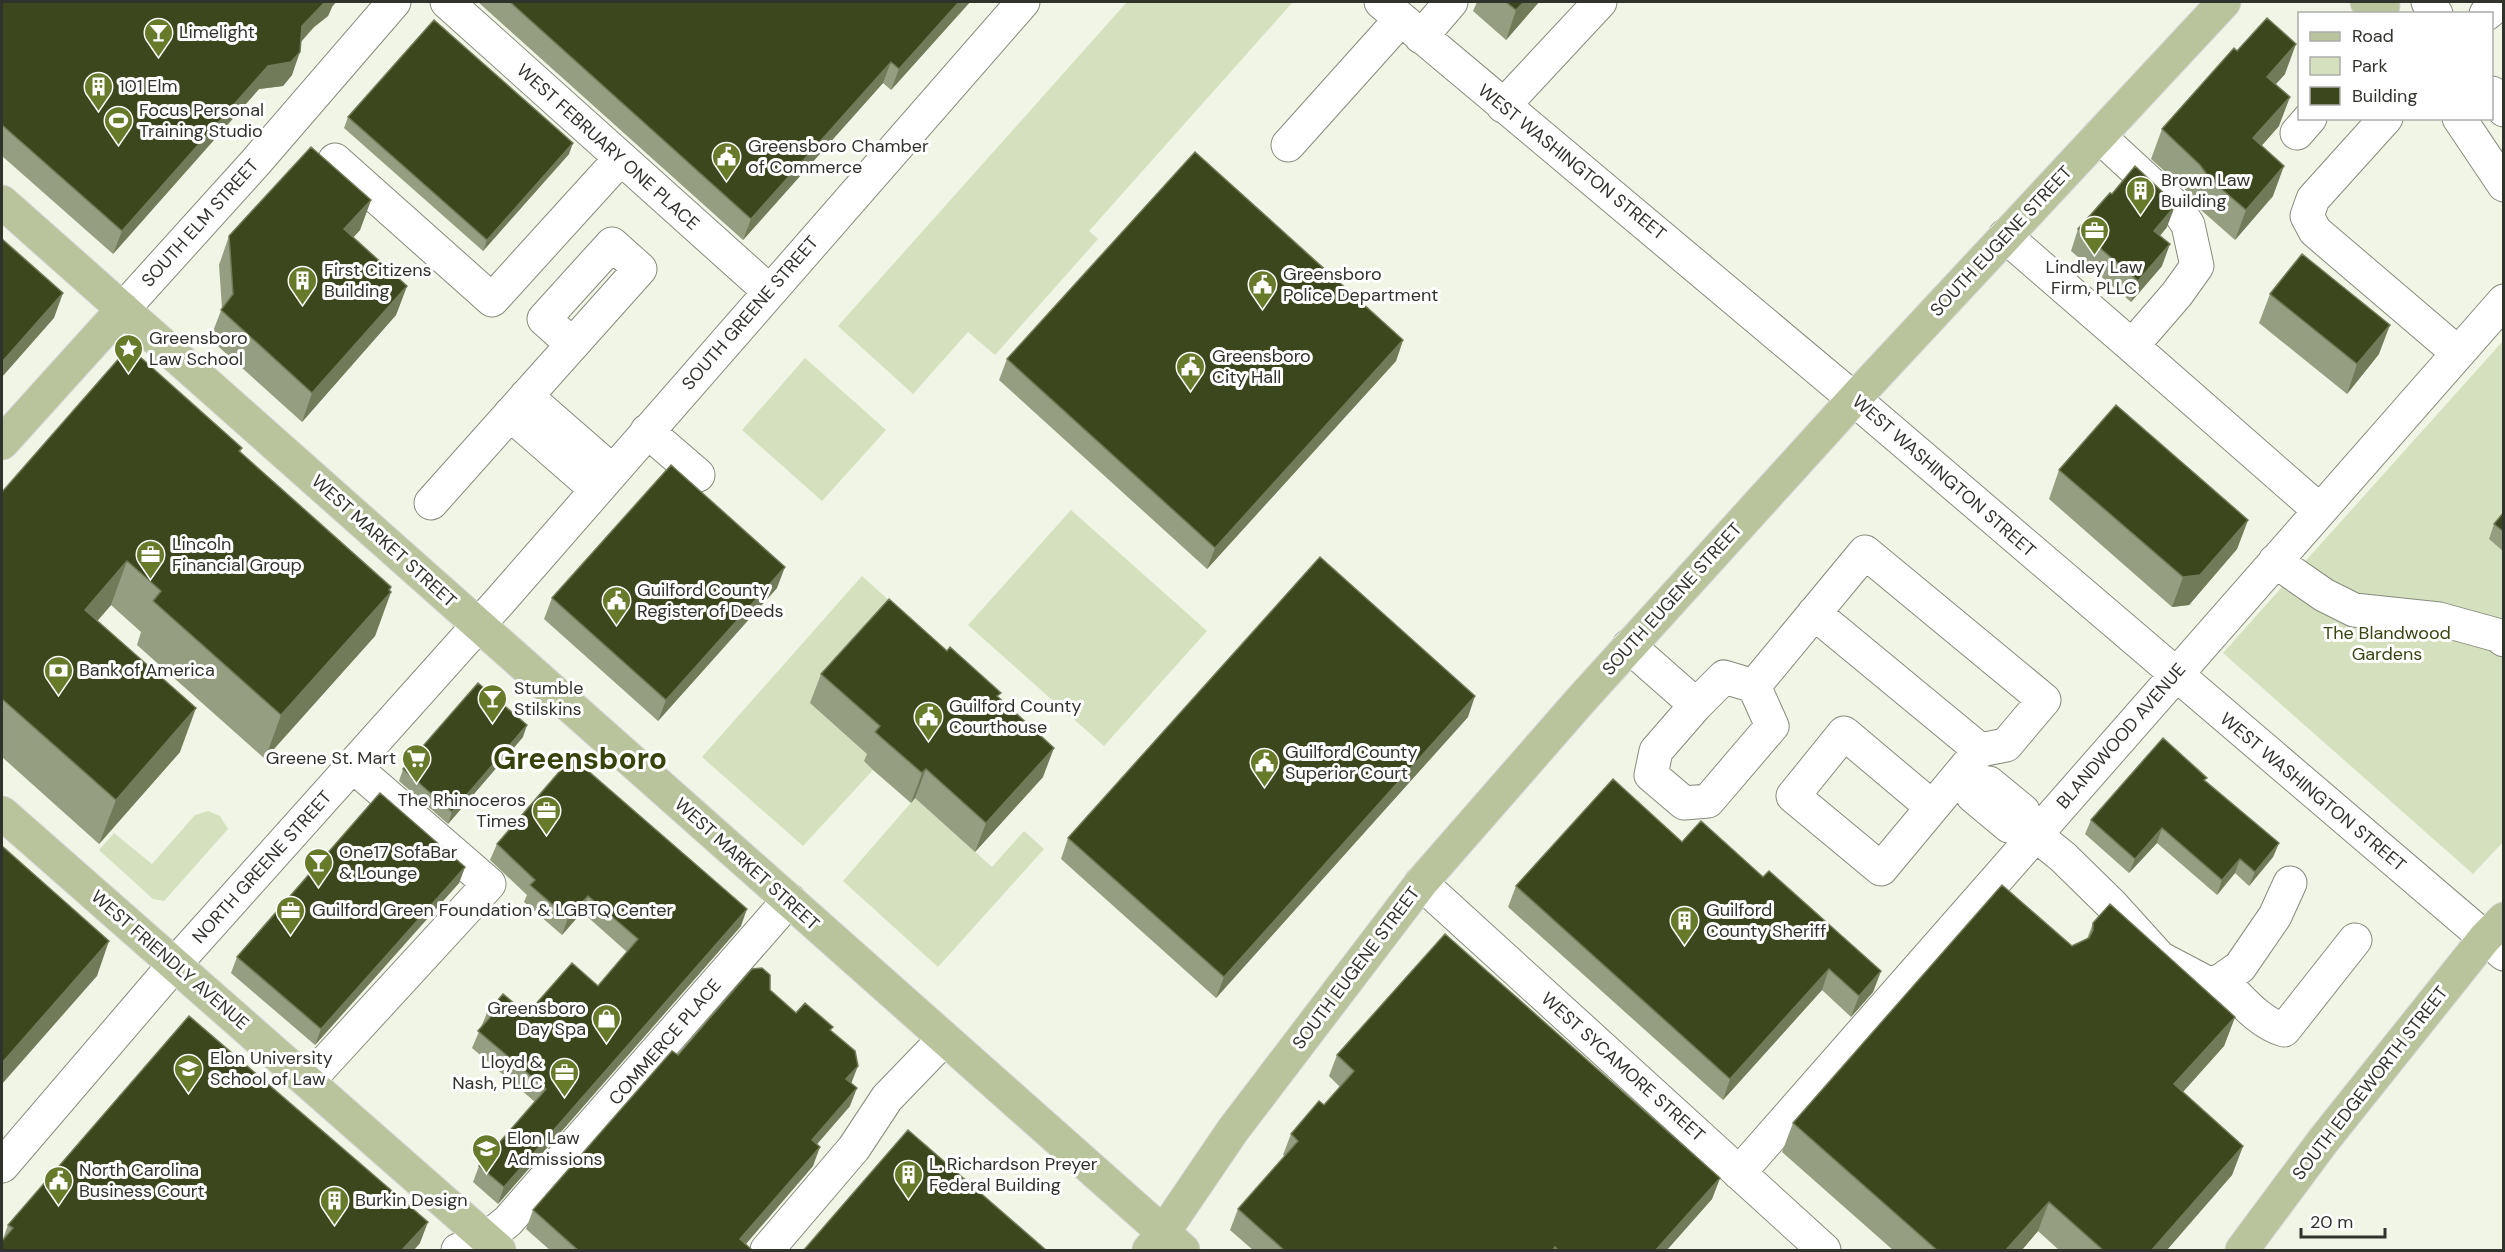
<svg xmlns="http://www.w3.org/2000/svg" width="2505" height="1252" font-family="'DM Sans',sans-serif">
	<style>
		.green { fill: #d5e0be }
		.lines { fill: none; stroke-linecap: round; stroke-linejoin: round }
		.minor-casing { stroke: #868b7c; stroke-width: 35 }
		.major-casing { stroke: #d6d6d5; stroke-width: 35 }
		.minor { stroke: #fff; stroke-width: 33 }
		.major { stroke: #b9c49c; stroke-width: 33 }
		.wall { fill: #969e81 }
		.shaded-wall { fill: #727b59 }
		.building { fill: #3c471d; stroke: #727b59; stroke-width: 1.5 }
		.labels { text-anchor: middle; dominant-baseline: central; stroke-width: 6; stroke-linejoin: round; paint-order: stroke }
		.poi-label { font-size: 18px; fill: #30322c; stroke: #fff; text-anchor: start }
		.street-label { font-size: 18px; fill: #30322c; stroke: #fff }
		.park-label { font-size: 18px; fill: #384510; stroke: #fff }
		.town-label { font-size: 30px; font-weight: bold; fill: #36430a; stroke: #fff }
	</style>
	<rect width="100%" height="100%" fill="#f0f5e5"/>
	<path class="green" d="M1127,2L1292,3L1089,231L1098,239L995,355L968,332L913,394L838,326Z
		M2503,341V842L2473,874L2223,653Z
		M805,358L886,430L822,501L742,430Z
		M1071,510L1207,631L1104,746L968,625Z
		M862,576L965,669L869,756L873,770L803,846L702,757Z
		M915,798L992,867L1024,831L1044,849L938,967L843,881Z
		M208,811L220,816L228,829L164,901L153,899L99,850L114,833L152,864L195,815Z"/>
	<g class="lines">
		<defs>
			<path id="minor" d="M447,2L769,291
				M1381,2L1854,399L2504,954
				M2428,2L2436,14
				M2486,14L2501,2
				M1421,37L1451,2
				M2492,93L2504,110
				M1503,106L1600,2
				M2386,118L2313,199L2307,216L2315,231L2458,353
				M2459,118L2504,185
				M2297,133L2310,118
				M1288,145L1401,19
				M335,160L492,300L621,158
				M2005,236L2132,346L2177,294L2197,266L2188,225L2177,208L2099,136
				M123,309L255,163L394,2
				M2132,346L2319,510
				M526,396L612,471
				M510,414L596,489
				M647,431L698,475
				M431,503L640,269L612,244L544,319L572,344
				M2275,561L2324,595L2354,610L2439,619L2497,635L2504,640
				M1814,613L1980,750
				M1629,646L1696,705L1656,751L1651,775L1684,803L1708,801L1772,726L1754,686L1724,677L1696,705
				M1754,686L1865,552L2044,700L2006,745L1980,750L1881,869L1793,796L1844,733L1932,807
				M1963,773L1975,783H1989L2023,811L2026,827L2009,826L1973,796L1975,783
				M2026,827L2063,857L2112,905L2160,958L2213,986L2240,967L2275,916L2290,883
				M1421,883L1824,1250
				M2221,980C2240,998 2259,1023 2284,1030L2355,940
				M308,1081L489,884L353,766
				M2,1166L175,964L500,601L1023,2
				M1739,1173L2504,301
				M458,1250L486,1239L508,1221L789,900
				M767,1250L854,1148L887,1098L944,1039"/>
			<path id="major" d="M2367,2L2383,6
				M2,202L1183,1250
				M2,443L123,309
				M2,813L499,1250
				M1149,1250L1163,1233L1233,1130L1421,883L1580,701L1854,399L2224,2
				M2242,1250L2323,1141L2485,938L2504,919"/>
		</defs>
		<use href="#minor" class="minor-casing"/>
		<use href="#major" class="major-casing"/>
		<use href="#minor" class="minor"/>
		<use href="#major" class="major"/>
	</g>
	<path class="wall" d="M2,2L332,7L328,16L314,27L301,41L292,75L283,86L259,89L113,254L2,156Z
		M478,2H970L891,90L883,83L743,240Z
		M1477,2H1539L1506,40L1473,11Z
		M2237,51L2285,74L2276,84L2279,126L2261,146L2273,196L2235,240L2201,210L2190,194L2151,159L2162,129Z
		M348,117L569,154L483,251L344,128Z
		M371,200L360,230L353,237L407,286L396,315L302,422L210,339L222,308L219,265L229,236Z
		M2167,227L2160,236L2162,266L2131,302L2071,251L2078,229Z
		M2270,294L2379,354L2347,394L2259,323Z
		M1403,340L1396,361L1207,569L999,380L1007,359Z
		M242,448L240,452L391,592L375,636L265,759L137,645L141,632L111,605L97,621L180,752L99,844L2,757V492Z
		M2059,470L2248,520L2237,549L2189,605L2172,607L2049,499Z
		M2504,512V552L2489,539L2494,524Z
		M777,588L658,721L544,619L552,598Z
		M821,674L999,698L1043,777L975,852L915,798L911,803L873,770L864,761L867,754L810,703Z
		M1468,717L1216,998L1061,859L1068,838Z
		M523,737L448,824L399,781L403,769Z
		M2205,781L2279,843L2273,857L2249,886L2235,873L2217,895L2157,843L2129,873L2085,834L2091,820Z
		M1682,842L1763,877L1881,971L1873,992L1851,1017L1822,990L1723,1100L1508,907L1516,886Z
		M497,844L741,926L498,1204L473,1182L479,1166L535,1102L472,1048L487,1013L527,1014L598,986L627,952L582,912L562,935L524,902L527,895L490,860Z
		M465,867L459,883L315,1045L231,973L237,957Z
		M2093,923L2235,1017L2224,1046L2183,1092L2243,1146L2232,1175L2166,1251H2060L2038,1231L2021,1251H1894L1782,1152L1793,1123L2087,939Z
		M770,990L796,1013L832,1031L850,1106L817,1144L813,1166L745,1244L753,1251H551L526,1229L533,1210L678,1055Z
		M1337,1055L1720,1178L1712,1199L1666,1251H1254L1230,1230L1238,1209L1285,1156L1283,1155L1291,1134L1324,1105L1340,1087L1329,1076Z
		M8,1225L420,1243L413,1251H2L3,1239Z"/>
	<path class="shaded-wall" d="M325,2H336L332,7L328,16L314,27L294,50L302,26Z
		M959,2H970L891,90L899,69Z
		M1524,2H1539L1506,40L1516,10Z
		M2296,44L2285,74L2256,106L2267,77Z
		M300,52L292,75L283,86L259,89L113,254L122,231L268,66Z
		M891,62L883,83L743,240L751,219Z
		M2290,97L2279,126L2242,168L2253,138Z
		M573,143L569,154L483,251L487,240Z
		M2284,166L2273,196L2235,240L2246,210Z
		M371,200L360,230L334,259L344,229Z
		M2175,206L2167,227L2146,252L2154,231Z
		M2170,244L2162,266L2131,302L2138,281Z
		M407,286L396,315L302,422L312,393Z
		M63,293L54,318L2,377V362Z
		M2390,325L2379,354L2347,394L2357,364Z
		M1403,340L1396,361L1207,569L1215,548Z
		M2248,520L2237,549L2189,605L2172,607L2183,577Z
		M127,561L111,605L69,654L85,610Z
		M785,567L777,588L658,721L666,700Z
		M391,587L387,596L391,592L375,636L265,759L281,715Z
		M1475,696L1468,717L1216,998L1224,977Z
		M196,708L180,752L99,844L116,800Z
		M527,725L523,737L448,824L452,812Z
		M1054,748L1043,777L975,852L986,823Z
		M926,769L915,798L911,803L922,773Z
		M2162,828L2157,843L2129,873L2135,859Z
		M2279,843L2273,857L2249,886L2255,872Z
		M2240,859L2235,873L2217,895L2222,880Z
		M465,867L459,883L315,1045L321,1029Z
		M588,896L582,912L562,935L568,918Z
		M747,909L741,926L498,1204L504,1187Z
		M109,941L97,976L2,1084V1063Z
		M1829,969L1822,990L1723,1100L1730,1079Z
		M1881,971L1873,992L1851,1017L1859,996Z
		M2235,1017L2224,1046L2163,1114L2174,1084Z
		M858,1066L851,1084L846,1079Z
		M857,1088L850,1106L805,1158L812,1140Z
		M2243,1146L2232,1175L2166,1251H2151Z
		M820,1147L813,1166L740,1251V1239Z
		M1720,1178L1712,1199L1666,1251H1655Z
		M2049,1202L2038,1231L2021,1251H2005Z
		M428,1222L420,1243L413,1251H401Z"/>
	<path class="building" d="M2,2H325L302,26L300,52L291,62L268,66L122,231L2,125Z
		M510,2H959L899,69L891,62L751,219Z
		M1506,2H1524L1516,10Z
		M2267,18L2296,44L2267,77L2290,97L2253,138L2284,166L2246,210L2211,180L2200,165L2162,129L2234,48L2237,51Z
		M434,20L573,143L487,240L348,117Z
		M311,147L371,200L344,229L407,286L312,393L221,310L233,294L229,236Z
		M1195,152L1403,340L1215,548L1007,359Z
		M2135,166L2170,199L2175,206L2154,231L2170,244L2138,281L2078,229L2110,193L2112,194Z
		M2,239L63,293L2,362Z
		M2302,254L2390,325L2357,364L2270,294Z
		M129,347L242,448L239,451L391,587L389,590L391,592L281,715L153,601L161,591L127,561L85,610L196,708L116,800L2,699V492Z
		M2116,405L2248,520L2200,575L2183,577L2059,470Z
		M671,465L785,567L666,700L552,598Z
		M2504,512V532L2494,524Z
		M1320,557L1475,696L1224,977L1068,838Z
		M889,599L947,651L950,647L1001,693L997,696L1054,748L986,823L926,769L922,773L884,740L875,732L880,726L821,674Z
		M478,683L527,725L452,812L403,769Z
		M2163,738L2207,778L2204,780L2279,843L2255,872L2240,859L2222,880L2162,828L2135,859L2091,820Z
		M572,757L747,909L504,1187L479,1166L546,1089L478,1031L491,1016L487,1013L503,994L527,1014L572,963L598,986L638,939L588,896L568,918L530,885L535,880L497,844Z
		M1613,779L1682,842L1701,821L1763,877L1769,871L1881,971L1859,996L1829,969L1730,1079L1516,886Z
		M380,793L465,867L321,1029L237,957Z
		M2,846L109,941L2,1063Z
		M2002,885L2072,946L2089,938L2093,930V923L2110,904L2235,1017L2174,1084L2243,1146L2151,1251H2104L2049,1202L2005,1251H1938L1793,1123Z
		M1445,934L1720,1178L1655,1251H1559L1555,1247L1552,1251H1285L1238,1209L1298,1141L1291,1134L1319,1101L1324,1105L1354,1071L1337,1055Z
		M762,968L770,975V990L796,1013L805,1003L833,1027L830,1030L855,1051L858,1066L846,1079L857,1088L812,1140L820,1147L740,1239L753,1251H579L533,1210L672,1051L678,1055L752,969Z
		M189,1016L428,1222L401,1251L2,1250V1241L13,1228L8,1225Z
		M908,1130L1047,1251H803Z"/>
	<defs>
		<symbol id="bar-pin" viewBox="-11 -11 22 30"><path d="M0 17L-7.5 6A9.5 9.5 0 1 1 7.5 6Z" fill="#667a2a" stroke="#fff"/><path d="M-6-5H6L.8 .8V4.5H3.5V6h-7V4.5H-.8V.8Z" fill="#fff"/></symbol>
		<symbol id="building-pin" viewBox="-11 -11 22 30"><path d="M0 17L-7.5 6A9.5 9.5 0 1 1 7.5 6Z" fill="#667a2a" stroke="#fff"/><path d="M-4-6H4V6H1V3H-1V6H-4ZM-2.5-4.3h1.7v1.8h-1.7ZM.8-4.3h1.7v1.8H.8ZM-2.5-1h1.7V.8h-1.7ZM.8-1h1.7V.8H.8Z" fill="#fff"/></symbol>
		<symbol id="stadium-pin" viewBox="-11 -11 22 30"><path d="M0 17L-7.5 6A9.5 9.5 0 1 1 7.5 6Z" fill="#667a2a" stroke="#fff"/><path d="M0-5a6.5 5 0 1 0 0 10a6.5 5 0 1 0 0-10ZM-3.5-1.8h7v3.6h-7Z" fill="#fff"/></symbol>
		<symbol id="civic-pin" viewBox="-11 -11 22 30"><path d="M0 17L-7.5 6A9.5 9.5 0 1 1 7.5 6Z" fill="#667a2a" stroke="#fff"/><path d="M-.6-6.5H3V-4.5H.6V-3L4-1V1h2V6H-6V1h2V-1L-.6-3ZM-1.2 2.5V6h2.4V2.5Z" fill="#fff"/></symbol>
		<symbol id="office-pin" viewBox="-11 -11 22 30"><path d="M0 17L-7.5 6A9.5 9.5 0 1 1 7.5 6Z" fill="#667a2a" stroke="#fff"/><path d="M-6-3h4V-5.5h4V-3h4V5H-6ZM-1-4.5V-3h2v-1.5ZM-6 0V1H6V0Z" fill="#fff"/></symbol>
		<symbol id="sight-pin" viewBox="-11 -11 22 30"><path d="M0 17L-7.5 6A9.5 9.5 0 1 1 7.5 6Z" fill="#667a2a" stroke="#fff"/><path d="M0-6L1.8-2.2L6-1.7L2.9 1.2L3.7 5.4L0 3.3L-3.7 5.4L-2.9 1.2L-6-1.7L-1.8-2.2Z" fill="#fff"/></symbol>
		<symbol id="bank-pin" viewBox="-11 -11 22 30"><path d="M0 17L-7.5 6A9.5 9.5 0 1 1 7.5 6Z" fill="#667a2a" stroke="#fff"/><path d="M-6-4H6V4H-6ZM0-2.3a2.3 2.3 0 1 0 0 4.6a2.3 2.3 0 1 0 0-4.6Z" fill="#fff"/></symbol>
		<symbol id="supermarket-pin" viewBox="-11 -11 22 30"><path d="M0 17L-7.5 6A9.5 9.5 0 1 1 7.5 6Z" fill="#667a2a" stroke="#fff"/><path d="M-6-5.5h2.5l.6 2H6L4.5 2H-2.5L-4.4-4H-6ZM-1.5 3.2a1.3 1.3 0 1 0 .1 0ZM3 3.2a1.3 1.3 0 1 0 .1 0Z" fill="#fff"/></symbol>
		<symbol id="shop-pin" viewBox="-11 -11 22 30"><path d="M0 17L-7.5 6A9.5 9.5 0 1 1 7.5 6Z" fill="#667a2a" stroke="#fff"/><path d="M-5-2.5h2.3a2.7 3.5 0 0 1 5.4 0H5L5.5 6h-11ZM-1.5-2.5h3a1.5 2.3 0 0 0-3 0Z" fill="#fff"/></symbol>
		<symbol id="university-pin" viewBox="-11 -11 22 30"><path d="M0 17L-7.5 6A9.5 9.5 0 1 1 7.5 6Z" fill="#667a2a" stroke="#fff"/><path d="M0-5L7-2L0 1L-7-2ZM-4 1L0 2.5L4 1V4Q0 6-4 4Z" fill="#fff"/></symbol>
	</defs>
	<g fill-rule="evenodd">
		<use href="#bar-pin" x="142" y="16" width="33" height="45"/>
		<use href="#building-pin" x="82" y="70" width="33" height="45"/>
		<use href="#stadium-pin" x="102" y="104" width="33" height="45"/>
		<use href="#civic-pin" x="710" y="140" width="33" height="45"/>
		<use href="#building-pin" x="2124" y="174" width="33" height="45"/>
		<use href="#office-pin" x="2078" y="214" width="33" height="45"/>
		<use href="#building-pin" x="286" y="264" width="33" height="45"/>
		<use href="#civic-pin" x="1246" y="268" width="33" height="45"/>
		<use href="#sight-pin" x="112" y="332" width="33" height="45"/>
		<use href="#civic-pin" x="1174" y="350" width="33" height="45"/>
		<use href="#office-pin" x="134" y="538" width="33" height="45"/>
		<use href="#civic-pin" x="600" y="584" width="33" height="45"/>
		<use href="#bank-pin" x="42" y="654" width="33" height="45"/>
		<use href="#bar-pin" x="476" y="682" width="33" height="45"/>
		<use href="#civic-pin" x="912" y="700" width="33" height="45"/>
		<use href="#supermarket-pin" x="400" y="742" width="33" height="45"/>
		<use href="#civic-pin" x="1248" y="746" width="33" height="45"/>
		<use href="#office-pin" x="530" y="794" width="33" height="45"/>
		<use href="#bar-pin" x="302" y="846" width="33" height="45"/>
		<use href="#office-pin" x="274" y="894" width="33" height="45"/>
		<use href="#building-pin" x="1668" y="904" width="33" height="45"/>
		<use href="#shop-pin" x="590" y="1002" width="33" height="45"/>
		<use href="#university-pin" x="172" y="1052" width="33" height="45"/>
		<use href="#office-pin" x="548" y="1056" width="33" height="45"/>
		<use href="#university-pin" x="470" y="1132" width="33" height="45"/>
		<use href="#building-pin" x="892" y="1158" width="33" height="45"/>
		<use href="#civic-pin" x="42" y="1164" width="33" height="45"/>
		<use href="#building-pin" x="318" y="1184" width="33" height="45"/>
	</g>
	<g class="labels">
		<g class="poi-label">
			<text x="179" y="32">Limelight</text>
			<text x="119" y="86">101 Elm</text>
			<text x="139" y="110">Focus Personal<tspan x="139" dy="21">Training Studio</tspan></text>
			<text x="748" y="146">Greensboro Chamber<tspan x="748" dy="21">of Commerce</tspan></text>
			<text x="2161" y="180">Brown Law<tspan x="2161" dy="21">Building</tspan></text>
			<text x="2094" y="267" text-anchor="middle">Lindley Law<tspan x="2094" dy="21">Firm, PLLC</tspan></text>
			<text x="324" y="270">First Citizens<tspan x="324" dy="21">Building</tspan></text>
			<text x="1283" y="274">Greensboro<tspan x="1283" dy="21">Police Department</tspan></text>
			<text x="149" y="338">Greensboro<tspan x="149" dy="21">Law School</tspan></text>
			<text x="1212" y="356">Greensboro<tspan x="1212" dy="21">City Hall</tspan></text>
			<text x="172" y="544">Lincoln<tspan x="172" dy="21">Financial Group</tspan></text>
			<text x="637" y="590">Guilford County<tspan x="637" dy="21">Register of Deeds</tspan></text>
			<text x="79" y="670">Bank of America</text>
			<text x="514" y="688">Stumble<tspan x="514" dy="21">Stilskins</tspan></text>
			<text x="949" y="706">Guilford County<tspan x="949" dy="21">Courthouse</tspan></text>
			<text x="1285" y="752">Guilford County<tspan x="1285" dy="21">Superior Court</tspan></text>
			<text x="396" y="758" text-anchor="end">Greene St. Mart</text>
			<text x="526" y="800" text-anchor="end">The Rhinoceros<tspan x="526" dy="21">Times</tspan></text>
			<text x="339" y="852">One17 SofaBar<tspan x="339" dy="21">&amp; Lounge</tspan></text>
			<text x="312" y="910">Guilford Green Foundation &amp; LGBTQ Center</text>
			<text x="1706" y="910">Guilford<tspan x="1706" dy="21">County Sheriff</tspan></text>
			<text x="586" y="1008" text-anchor="end">Greensboro<tspan x="586" dy="21">Day Spa</tspan></text>
			<text x="210" y="1058">Elon University<tspan x="210" dy="21">School of Law</tspan></text>
			<text x="543" y="1062" text-anchor="end">Lloyd &amp;<tspan x="543" dy="21">Nash, PLLC</tspan></text>
			<text x="507" y="1138">Elon Law<tspan x="507" dy="21">Admissions</tspan></text>
			<text x="929" y="1164">L. Richardson Preyer<tspan x="929" dy="21">Federal Building</tspan></text>
			<text x="79" y="1170">North Carolina<tspan x="79" dy="21">Business Court</tspan></text>
			<text x="355" y="1200">Burkin Design</text>
		</g>
		<g class="street-label">
			<text transform="translate(608 147) rotate(42)">WEST FEBRUARY ONE PLACE</text>
			<text transform="translate(1572 162) rotate(39)">WEST WASHINGTON STREET</text>
			<text transform="translate(200 223) rotate(-48)">SOUTH ELM STREET</text>
			<text transform="translate(2001 241) rotate(-47)">SOUTH EUGENE STREET</text>
			<text transform="translate(750 313) rotate(-49)">SOUTH GREENE STREET</text>
			<text transform="translate(1944 476) rotate(41)">WEST WASHINGTON STREET</text>
			<text transform="translate(384 541) rotate(42)">WEST MARKET STREET</text>
			<text transform="translate(1672 599) rotate(-48)">SOUTH EUGENE STREET</text>
			<text transform="translate(2121 736) rotate(-49)">BLANDWOOD AVENUE</text>
			<text transform="translate(2313 792) rotate(40)">WEST WASHINGTON STREET</text>
			<text transform="translate(747 864) rotate(42)">WEST MARKET STREET</text>
			<text transform="translate(262 867) rotate(-48)">NORTH GREENE STREET</text>
			<text transform="translate(170 960) rotate(41)">WEST FRIENDLY AVENUE</text>
			<text transform="translate(1356 968) rotate(-53)">SOUTH EUGENE STREET</text>
			<text transform="translate(665 1042) rotate(-49)">COMMERCE PLACE</text>
			<text transform="translate(1623 1067) rotate(42)">WEST SYCAMORE STREET</text>
			<text transform="translate(2370 1083) rotate(-52)">SOUTH EDGEWORTH STREET</text>
		</g>
		<g class="park-label">
			<text x="2387" y="633">The Blandwood<tspan x="2387" dy="21">Gardens</tspan></text>
		</g>
		<g class="town-label">
			<text x="580" y="758">Greensboro</text>
		</g>
	</g>
	<rect width="2505" height="1252" fill="none" stroke="#30322c" stroke-width="6"/>
	<rect x="2298" y="12" width="195" height="108" fill="#ffffff" stroke="#acadab" stroke-width="1.5"/>
	<rect x="2310" y="32" width="30" height="9" fill="#b9c49c" stroke="#acadab" stroke-width="1.5"/>
	<text x="2352" y="42" font-size="18" fill="#30322c">Road</text>
	<rect x="2310" y="57" width="30" height="18" fill="#d5e0be" stroke="#acadab" stroke-width="1.5"/>
	<text x="2352" y="72" font-size="18" fill="#30322c">Park</text>
	<rect x="2310" y="87" width="30" height="18" fill="#3c471d" stroke="#acadab" stroke-width="1.5"/>
	<text x="2352" y="102" font-size="18" fill="#30322c">Building</text>
	<path d="M2301 1228v9h84v-9" fill="none" stroke="#30322c" stroke-width="3"/>
	<text x="2310" y="1228" font-size="18" fill="#30322c" stroke="#ffffff" stroke-width="4.5" paint-order="stroke">20 m</text>
</svg>
